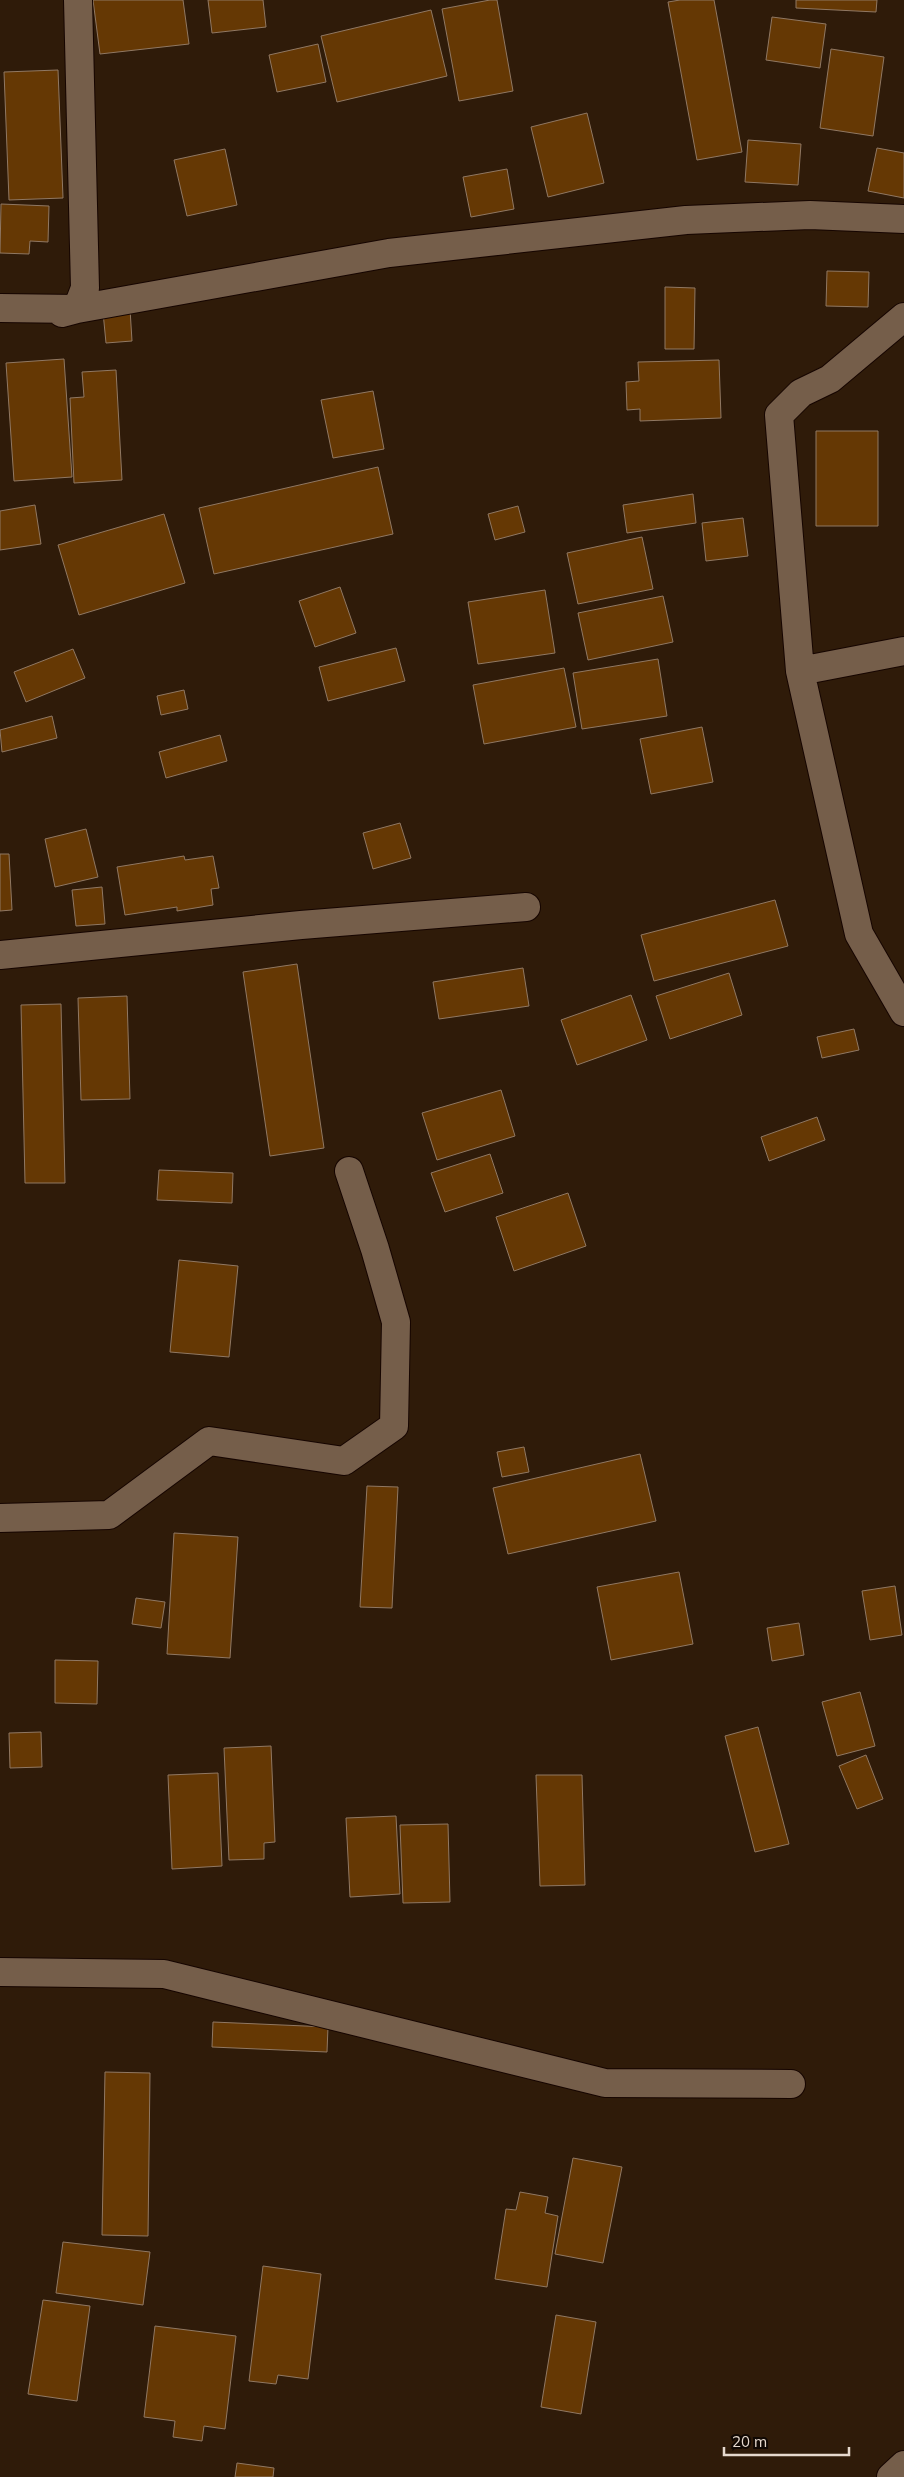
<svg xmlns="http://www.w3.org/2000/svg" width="904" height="2477" font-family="Mulish,sans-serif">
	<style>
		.building { fill: #653804; stroke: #907863 }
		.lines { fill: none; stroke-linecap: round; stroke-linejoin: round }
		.street-casing { stroke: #160500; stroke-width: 30 }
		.street { stroke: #755e4a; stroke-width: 28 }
	</style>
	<rect width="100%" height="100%" fill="#2f1b09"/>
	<path class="building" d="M93,0H183L189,44L100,54Z
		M208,0H263L266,27L212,33Z
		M490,0H497L513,91L459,101L442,9Z
		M680,0H714L742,152L697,160L668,2Z
		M796,0H877L876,12L796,8Z
		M431,10L447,76L337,102L321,36Z
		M772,17L826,24L820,68L766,60Z
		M318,44L326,82L277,92L269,55Z
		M831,49L884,57L873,136L820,128Z
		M58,70L63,198L9,200L4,72Z
		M587,113L604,183L548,197L531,127Z
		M748,140L801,144L798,185L745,182Z
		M877,148L904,153V198L868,191Z
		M225,149L237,205L187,216L174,160Z
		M507,169L514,209L471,217L463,177Z
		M1,204L49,206L48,242L30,241L29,254L0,253Z
		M827,271L869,272L868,307L826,306Z
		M665,287L695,288L694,349H665Z
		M130,309L132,341L106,343L103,312Z
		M64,359L72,477L14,481L6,363Z
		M719,360L721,418L640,421V409L627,410L626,382L639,381L638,362Z
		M116,370L122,480L74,483L70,398L84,397L82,372Z
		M373,391L384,449L333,458L321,400Z
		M816,431H878V526H816Z
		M378,467L393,534L214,574L199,508Z
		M693,494L696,523L627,533L623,505Z
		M35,505L41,544L0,550V511Z
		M518,506L525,532L495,540L488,514Z
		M164,514L185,583L79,615L58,545Z
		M743,518L748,556L706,561L702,523Z
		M642,537L653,589L578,604L567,553Z
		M340,587L356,633L315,647L299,601Z
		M545,590L555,653L478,664L468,602Z
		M663,596L673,642L588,660L578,613Z
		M396,648L405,681L328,701L319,667Z
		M73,649L85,678L26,702L14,672Z
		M658,659L667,716L582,729L573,673Z
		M564,668L576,727L484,744L473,685Z
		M184,690L188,709L161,715L157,696Z
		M52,716L57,738L2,752L0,730Z
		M702,727L713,782L651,794L640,739Z
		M220,735L227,761L166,778L159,752Z
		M400,823L411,858L373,869L363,833Z
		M86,829L98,877L55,887L45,839Z
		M0,854H9L12,910L0,911Z
		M184,856L185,860L213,856L219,888L211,889L213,905L177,911V907L125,915L117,867Z
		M102,887L105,924L76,926L72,890Z
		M775,900L788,946L654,981L641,935Z
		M297,964L324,1148L270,1156L243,972Z
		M523,968L529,1006L439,1019L433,982Z
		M729,973L742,1015L670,1039L656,996Z
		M631,995L647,1040L577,1065L561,1020Z
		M127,996L130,1099L81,1100L78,998Z
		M61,1004L65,1183H25L21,1005Z
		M854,1029L859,1050L822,1058L817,1037Z
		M501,1090L515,1136L437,1160L422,1113Z
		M817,1117L825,1140L769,1161L761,1137Z
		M490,1154L503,1193L445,1212L431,1173Z
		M159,1170L233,1173L232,1203L157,1200Z
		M568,1193L586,1246L514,1271L496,1217Z
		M179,1260L238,1266L229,1357L170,1352Z
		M524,1447L529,1472L502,1477L497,1452Z
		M640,1454L656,1521L508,1554L493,1488Z
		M367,1486L398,1487L392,1608L360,1607Z
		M174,1533L238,1537L230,1658L167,1654Z
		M679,1572L693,1644L611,1660L597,1587Z
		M895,1586L902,1635L870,1640L862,1591Z
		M136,1598L165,1602L161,1628L132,1624Z
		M799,1623L804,1655L772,1661L767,1628Z
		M55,1660L98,1661L97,1704L55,1703Z
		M860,1692L875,1746L837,1756L822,1702Z
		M758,1727L789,1844L755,1852L725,1736Z
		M41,1732L42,1767L10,1768L9,1733Z
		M271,1746L275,1842L264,1843V1859L229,1860L224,1748Z
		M866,1755L883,1799L857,1809L839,1766Z
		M218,1773L222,1866L172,1869L168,1775Z
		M536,1775H582L585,1885L540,1886Z
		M396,1816L400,1894L350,1897L346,1818Z
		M448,1824L450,1902L403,1903L400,1825Z
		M213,2022L328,2027L327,2052L212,2047Z
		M105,2072L150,2073L148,2236L102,2235Z
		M573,2158L622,2167L603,2263L555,2254Z
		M520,2192L548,2197L545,2213L558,2216L547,2287L495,2279L506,2209L516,2210Z
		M63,2242L150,2252L143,2305L56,2293Z
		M263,2266L321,2274L308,2379L278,2375L276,2384L249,2381Z
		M43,2300L90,2306L77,2401L28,2394Z
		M556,2315L596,2322L581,2414L541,2407Z
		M155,2326L236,2336L225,2429L204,2426L202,2441L173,2437L175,2421L144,2417Z
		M237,2463L274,2468L273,2477H235Z"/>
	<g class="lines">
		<defs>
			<path id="street" d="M0,308L77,309L389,253L686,220L810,215L904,219
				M62,313L77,309L85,288L78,0
				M904,317L830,379L801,393L779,415L800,671L859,934L904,1012
				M800,671L904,651
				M0,955L301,925L526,907
				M0,1518L109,1515L209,1441L344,1461L394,1426L396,1322L375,1249L349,1171
				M0,1972L164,1974L605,2083L791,2084
				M891,2477L904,2465"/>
		</defs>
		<use href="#street" class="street-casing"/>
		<use href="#street" class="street"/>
	</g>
	<path d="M724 2447v8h125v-8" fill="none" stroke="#e6d9ce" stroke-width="2.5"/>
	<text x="732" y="2447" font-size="15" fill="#e6d9ce" stroke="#100803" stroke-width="4" paint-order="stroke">20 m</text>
</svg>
